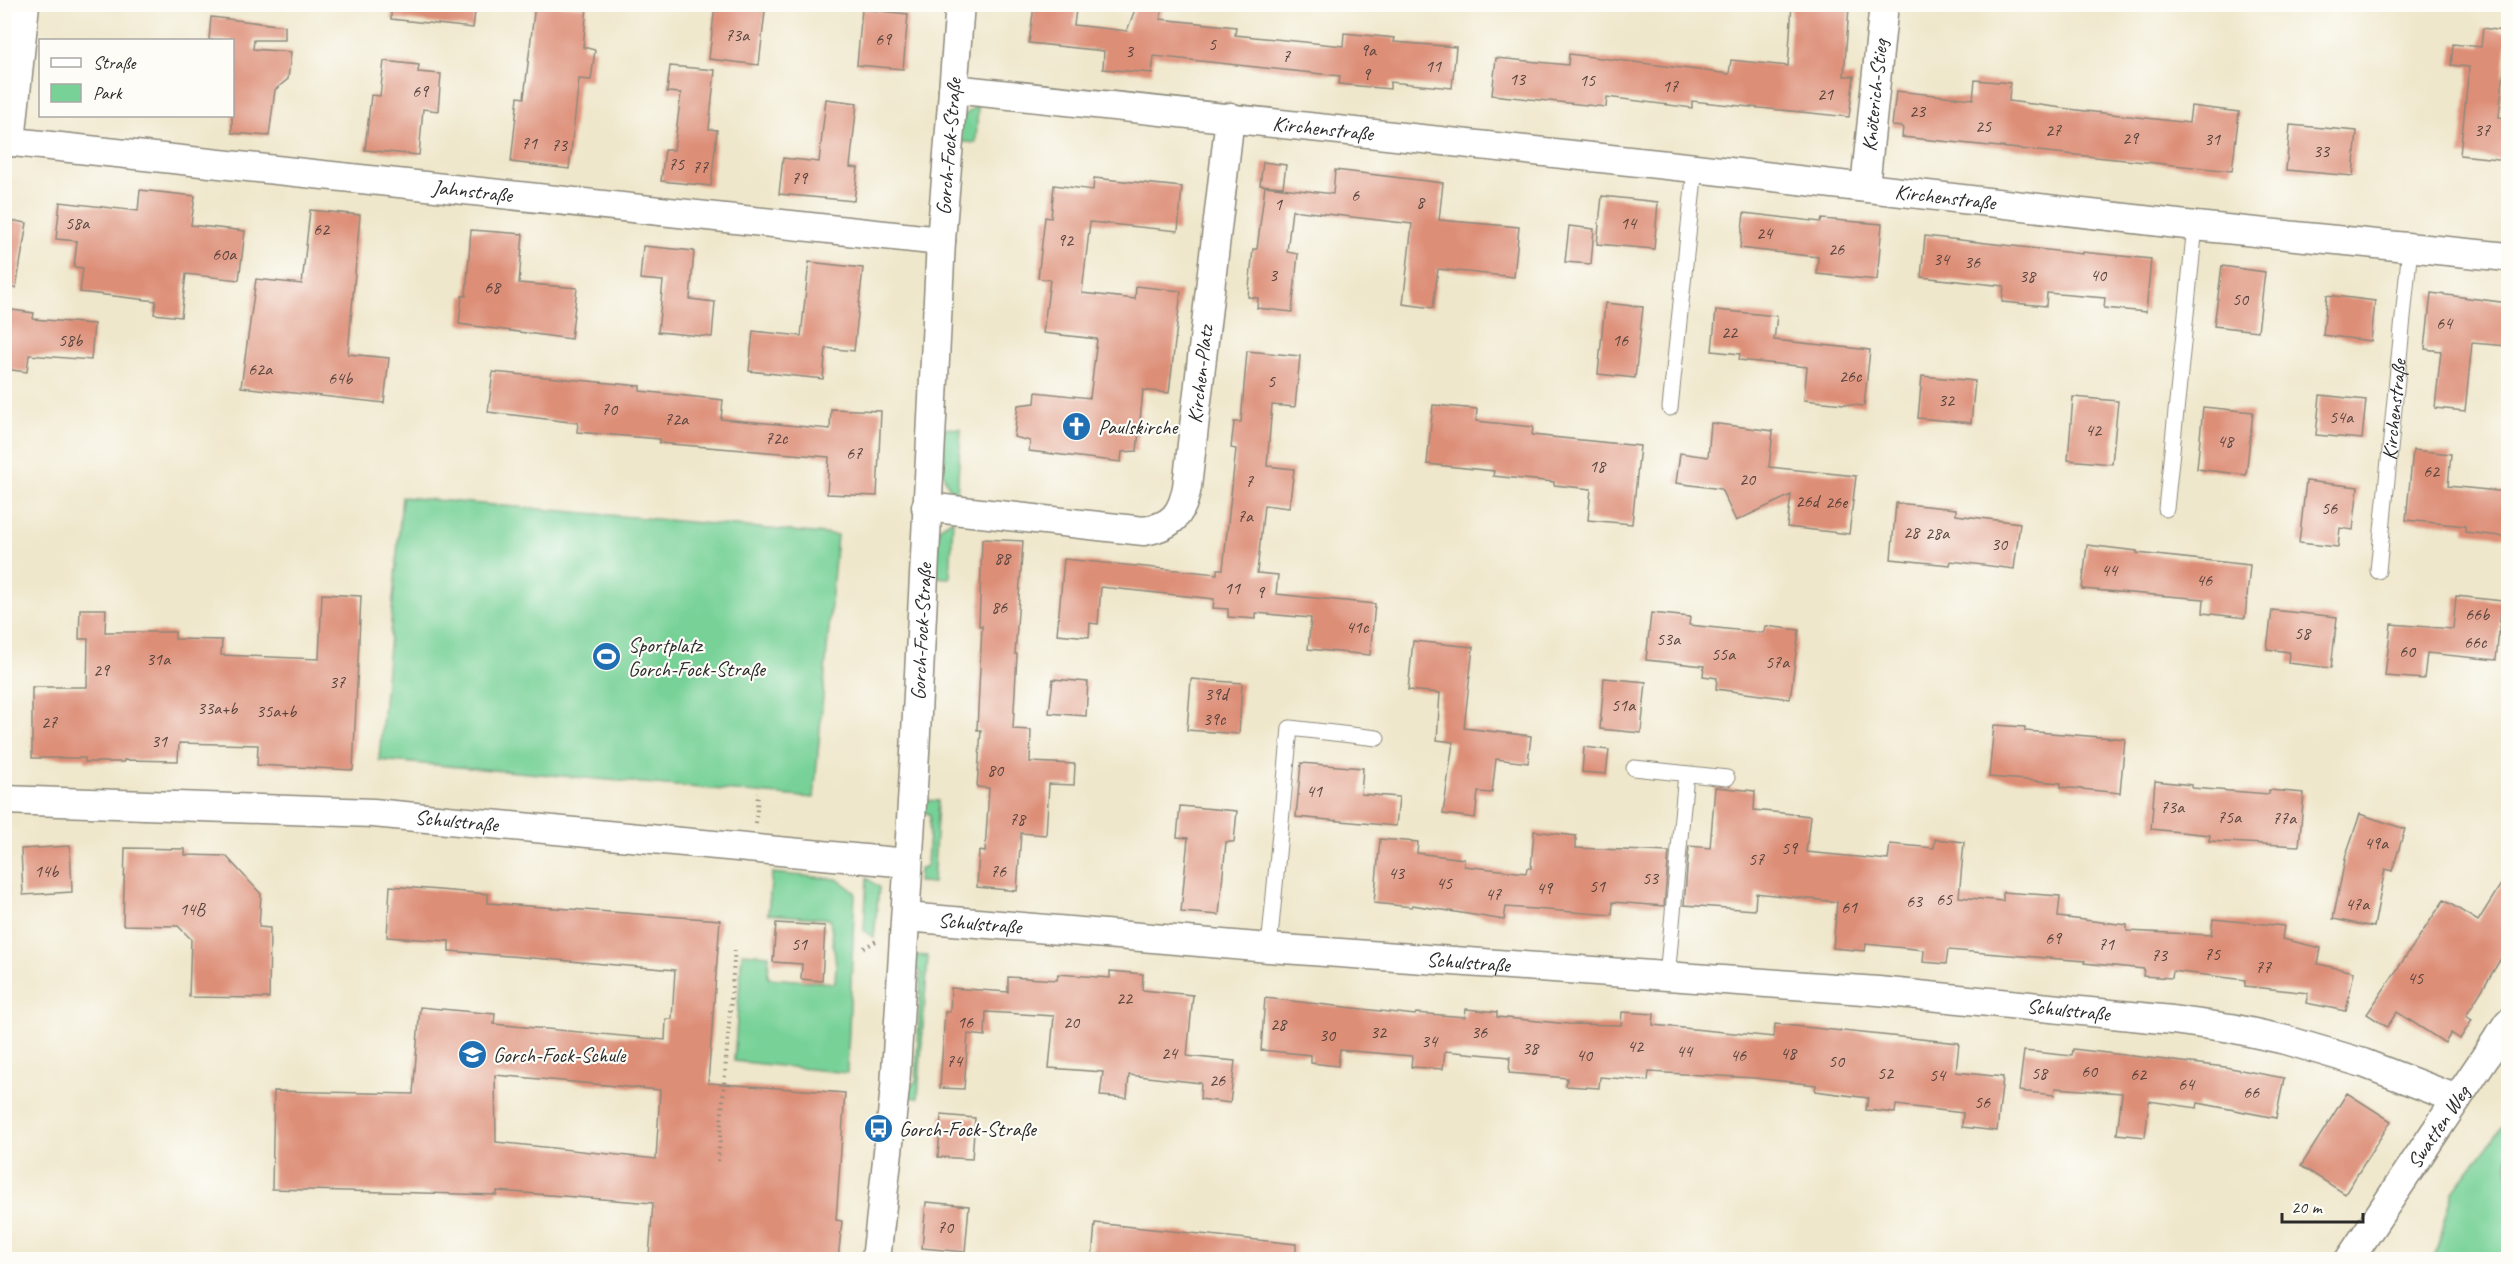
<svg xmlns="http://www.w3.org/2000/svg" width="2513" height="1264" font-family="Caveat,sans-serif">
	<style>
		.green { fill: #78d298; stroke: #527e62; stroke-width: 1.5 }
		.building { fill: #dd8e77; fill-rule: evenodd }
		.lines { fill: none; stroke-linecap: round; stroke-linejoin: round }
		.service-casing { stroke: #8d897b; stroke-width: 17 }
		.minor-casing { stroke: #8d897b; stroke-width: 31 }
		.path { stroke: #8d897b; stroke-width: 4; stroke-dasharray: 1.5 4.5; stroke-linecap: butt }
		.service { stroke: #fff; stroke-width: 15 }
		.minor { stroke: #fff; stroke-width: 28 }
		.labels { text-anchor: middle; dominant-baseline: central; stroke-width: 4.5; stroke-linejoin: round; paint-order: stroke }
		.number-label { font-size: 18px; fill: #58443e }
		.street-label { font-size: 21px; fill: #2b2b2b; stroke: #fdfcf7 }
		.poi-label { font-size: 21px; fill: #2b2b2b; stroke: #fdfcf7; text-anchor: start }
	</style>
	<rect width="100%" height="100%" fill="#fdfcf7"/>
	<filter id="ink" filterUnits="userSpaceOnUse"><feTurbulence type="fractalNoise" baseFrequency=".0167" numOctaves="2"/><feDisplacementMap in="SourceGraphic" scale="12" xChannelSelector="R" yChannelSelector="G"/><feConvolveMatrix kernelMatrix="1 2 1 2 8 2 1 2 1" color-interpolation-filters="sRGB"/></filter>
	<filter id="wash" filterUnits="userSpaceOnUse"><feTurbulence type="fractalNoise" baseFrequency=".008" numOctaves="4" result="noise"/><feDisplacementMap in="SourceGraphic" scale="24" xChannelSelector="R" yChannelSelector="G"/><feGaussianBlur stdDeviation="1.35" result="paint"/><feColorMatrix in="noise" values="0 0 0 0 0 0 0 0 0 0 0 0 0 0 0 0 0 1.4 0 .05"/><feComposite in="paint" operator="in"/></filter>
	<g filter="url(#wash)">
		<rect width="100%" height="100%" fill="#efe7cb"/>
		<path class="green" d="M978,104L976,143L955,141L963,117Z
			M942,428L961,429L957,495C936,478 942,451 942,428Z
			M402,497L837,535L814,798L379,760Z
			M953,519L950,578L935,577L939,528Z
			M923,800L938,801L933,883L918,882L919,870L927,865L930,815L922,810Z
			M772,873L837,879L855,892L847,1073L734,1061L742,953L769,955L768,978L835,983L836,965L830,919L768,914Z
			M867,878L879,887L874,938L864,931Z
			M910,955L928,956L918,1098L906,1097L907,1088L916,1081L921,973L910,964Z
			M2508,1119V1259H2434L2453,1191Z"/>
		<g id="blocks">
			<path class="building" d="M391,4H476L473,28L391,19Z
				M535,4L587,7L583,47L595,50L591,80L579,79L569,169L511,162L518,97L524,98Z
				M1137,4H1164L1160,19L1236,27L1235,35L1343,46L1344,33L1395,38L1394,42L1456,47L1452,88L1390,82V89L1339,84L1340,76L1154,56L1152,73L1103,69L1104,51L1029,43L1034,6L1076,10L1074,25L1127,31Z
				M1792,4L1849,7L1844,76H1854L1849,117L1692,101V108L1607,97L1606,107L1492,95L1496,58L1568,65L1569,54L1729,74L1731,60L1788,66Z
				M715,5L765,11L759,65L709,59Z
				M862,9L908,14L903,69L857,65Z
				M211,17L285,26V40H254L253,49L291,52L288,79L275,90L269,136L232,133V40H209Z
				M2483,28L2508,32L2499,117L2508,118L2507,160L2460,155L2469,67L2451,65L2453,44L2481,47Z
				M384,61L419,65L418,72L441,74L438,111L423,109L419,155L365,150L371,95L380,96Z
				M670,66L715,70L709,129L717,130L711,186L661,181L665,150H674L681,93L667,92Z
				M1975,80L2010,83L2009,101L2077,110L2189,123L2191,106L2239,112L2232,171L1902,137L1903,127L1892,126L1896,91L1973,99Z
				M826,99L857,103L850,167L858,168L854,201L779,194L783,158L819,162Z
				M2290,125L2357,131L2353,176L2286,170Z
				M1263,162L1286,165L1283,187L1260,185Z
				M1335,170L1443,183L1439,220L1519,227L1514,277L1438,269L1433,308L1403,304L1412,224L1292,210L1287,252L1298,254L1292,312L1257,308L1258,298L1248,297L1253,249H1257L1265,186L1333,194Z
				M1094,178L1182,187L1178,231L1090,222L1082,293L1135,299L1136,286L1181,291L1169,393L1143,390L1137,451L1122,452L1121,462L1029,451L1030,441L1014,437L1018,405L1035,403L1036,392L1090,398L1097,339L1043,333L1050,280L1038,278L1045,217L1051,218L1054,185L1093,190Z
				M140,190L195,196L191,225L245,231L239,280L186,274L181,317L154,314L156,301L80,292L83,268L74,267L77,241L56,239L60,202L138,211Z
				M1602,196L1658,202L1654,249L1597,244Z
				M310,210L360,215L348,354L389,358L384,403L241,387L256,279L302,284Z
				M1744,213L1821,222L1822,219L1882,224L1877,280L1817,274L1818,257L1740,248Z
				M4,219L27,223L16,288L4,287Z
				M1569,226L1594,229L1591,264L1565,262Z
				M471,230L523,234L519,283L577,288L571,339L459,324L462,296H466Z
				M1925,236L2082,254V252L2151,259L2146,312L2104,308L2105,298L2047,293L2046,306L2002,302L2004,286L1921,277Z
				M643,246L694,251L690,299L715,302L712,337L658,332L663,281L640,279Z
				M809,262L863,268L854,351L826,348L823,379L749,371L753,331L801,336Z
				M2222,266L2265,272L2258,331L2214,326Z
				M2431,293L2508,303V346L2472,343L2465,411L2435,408L2441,351L2425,349Z
				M2327,295L2375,301L2371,341L2323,335Z
				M1605,303L1643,307L1635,378L1598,374Z
				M4,309L34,313L33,319L94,324L91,360L29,355L27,372L4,369Z
				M1716,310L1777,316L1774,340L1870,350L1864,406L1804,400L1807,367L1739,360L1740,354L1712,351Z
				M1247,351L1300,356L1295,407L1272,405L1267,466L1294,469L1289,508L1264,505L1257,573L1278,575L1276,594L1375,604L1370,655L1308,649L1311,618L1256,613V619L1228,617V609L1213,608L1214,599L1101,587L1098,624L1090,623L1089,637L1057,634L1064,559L1217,574V569H1223L1236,449L1231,448L1234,422H1241Z
				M493,372L640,386V391L723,400L721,419L830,429L831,409L881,411L877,496L827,494L829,457L659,443L660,439L577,432L578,423L488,412Z
				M1922,376L1975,381L1971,423L1918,418Z
				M2320,395L2366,400L2362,439L2316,435Z
				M2073,397L2118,401L2112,464L2068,460Z
				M1433,405L1477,409L1476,421L1533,427L1532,435L1640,446L1632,524L1588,520L1591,489L1554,485V482L1493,476L1494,471L1427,464Z
				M2203,407L2253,412L2246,475L2197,469Z
				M1711,423L1773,431L1769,467L1856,476L1849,534L1787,527L1791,495L1736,521L1721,489L1676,483L1680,453L1708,457Z
				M2413,450L2451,454L2448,486L2508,492V537L2465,532V526L2406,520Z
				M2306,481L2358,487L2353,530L2340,528L2338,547L2299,543Z
				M1896,503L1956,509V515L2020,523L2014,569L1951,561L1950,565L1891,559Z
				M982,539L1023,541L1015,654H1017L1013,729L1031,730L1030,762L1075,764L1074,785L1049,784L1046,835L1021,833L1017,891L977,887L979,851L985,852L989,788L977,787L981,730H977L982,626H979Z
				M2087,545L2137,551V553L2250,565L2245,618L2203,613L2204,599L2082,589Z
				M322,594L361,596L353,770L257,765L258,745L179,743L178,761L124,760V762H85V758H32V687H87L88,639H79L80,609H106L105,632H175V639L222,640L221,655L319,659Z
				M2456,596L2502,601L2496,660L2427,653L2424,679L2385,676L2391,624L2453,629Z
				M2272,610L2337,617L2331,668L2288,663L2289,652L2267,649Z
				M1651,613L1690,617L1689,625L1764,633L1765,626L1799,630L1790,699L1716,689L1717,678L1703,676L1704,666L1646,660Z
				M1413,641L1473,647L1464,728L1531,736L1528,763L1496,759L1492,793L1478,792L1475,818L1443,814L1453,742L1437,740L1440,693L1408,690Z
				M1604,678L1646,682L1641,733L1600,729Z
				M1053,679L1088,682L1086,716L1049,713Z
				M1191,679L1242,683L1239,734L1187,730Z
				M1994,725L2025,727V731L2125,739L2120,793L2061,787V783L1989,777Z
				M1584,747L1609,750L1606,774L1582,772Z
				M1301,763L1363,768L1361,794L1399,797L1396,826L1296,817Z
				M2155,781L2192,785V788L2269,794V790L2304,793L2299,846L2209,841L2210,835L2151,829Z
				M1715,787L1755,791L1754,810L1810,816L1806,852L1888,860L1890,844L1934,848L1935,839L1964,842L1959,897L2003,901V892L2060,896L2058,917L2127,925V931L2211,935L2213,919L2284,926L2282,939L2321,948L2318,964L2354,972L2346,1011L2306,1003L2308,993L2245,986V980L2173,971L2172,978L2143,976L2144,969L2084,963L2085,961L1948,950L1946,964L1923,962L1924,950L1866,944L1865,951L1833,948L1837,902L1756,893L1755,910L1684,905L1689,846L1710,848Z
				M1180,806L1237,811L1234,842H1226L1219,915L1181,912L1188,838L1177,837Z
				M2360,814L2405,829L2392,871L2385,869L2374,927L2333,919L2346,855Z
				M1534,831L1576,836V848L1669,852L1664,906L1613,902L1612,915L1506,907L1504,920L1412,905V907L1374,903L1380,839L1418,842L1417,853L1464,859V866L1526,873L1527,868H1531Z
				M70,846L72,892L23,895L21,849Z
				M125,848L185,849V855L226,856L261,894L259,927L270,928L269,998L189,997L191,939L178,926L123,925Z
				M2508,873V947L2466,1016L2472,1020L2460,1039L2451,1033L2445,1043L2397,1012L2387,1027L2367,1014L2444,900L2478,921Z
				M390,886L488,894V903L720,920L708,1083L845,1093L836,1220L842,1221L838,1260H681L649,1256L653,1203L497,1191V1195L272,1189L274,1091L413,1094L420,1007L495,1014L494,1024L665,1040L666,1019H672L675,970L449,951V941L387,937ZM495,1075L660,1090L656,1159L496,1142Z
				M776,923L825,926L822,981L801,979L802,964L773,962Z
				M1110,971L1143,974L1142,990L1193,995L1187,1056L1235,1061L1230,1103L1200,1099L1201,1083L1129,1075L1127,1098L1100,1096L1103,1072L1049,1068L1054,1016L986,1012L985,1036L968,1034L964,1089L940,1088L945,1012H950L951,988L1008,992V977L1057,980L1058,974L1110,978Z
				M1265,998L1415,1015L1416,1013L1465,1017L1466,1009L1497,1012V1017L1569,1024L1621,1025L1622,1012L1654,1014L1653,1025L1774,1037L1775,1024L1959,1043L1956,1072L2003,1077L1997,1131L1962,1127L1963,1113L1896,1105L1895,1113L1866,1110L1868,1098L1815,1091L1816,1085L1755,1078L1649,1072L1648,1081L1600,1077L1599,1088L1566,1086L1567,1078L1509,1073L1510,1057L1445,1051L1443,1069L1411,1067L1412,1056L1340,1050L1338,1066L1311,1063V1055L1261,1050Z
				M2073,1049L2225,1067L2284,1078L2276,1118L2198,1103L2197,1108L2149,1101L2145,1137L2117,1134L2122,1093L2055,1088L2054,1095L2019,1091L2024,1051L2072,1056Z
				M2347,1093L2391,1121L2345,1194L2301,1166Z
				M941,1115L975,1118L972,1159L938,1157Z
				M926,1202L969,1206L965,1252L922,1248Z
				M1095,1223L1296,1244V1260H1092Z"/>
		</g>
	</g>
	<g filter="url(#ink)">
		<use href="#blocks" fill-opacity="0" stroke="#8d897b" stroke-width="1.5"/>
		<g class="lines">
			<defs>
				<g id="service">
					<path d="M1670,408L1695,168"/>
					<path d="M2166,509L2195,226"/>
					<path id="s1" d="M2378,571L2410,247"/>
					<path d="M1634,768L1727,778"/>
					<path d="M1269,948L1290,728L1377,738"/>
					<path d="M1667,977L1686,774"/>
				</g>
				<g id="minor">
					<path id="s2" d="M953,89L1695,168L2195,226L2508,257"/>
					<path id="s3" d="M4,141L941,241"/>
					<path d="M11,142L25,4"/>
					<path id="s4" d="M1865,187L1884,4"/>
					<path id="s5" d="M926,507L1144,531C1172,526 1182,515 1187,487L1230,117"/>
					<path id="s6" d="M4,800L373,813L908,863"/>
					<path id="s7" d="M906,917L1269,948L1878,991L2172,1020L2231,1028L2286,1040L2363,1063L2457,1099"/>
					<path id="s8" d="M876,1260L895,1088L915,753L941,241L960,4"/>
					<path id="s9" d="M2349,1260L2508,1023"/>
				</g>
			</defs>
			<use href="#service" class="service-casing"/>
			<use href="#minor" class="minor-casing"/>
			<path class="path" d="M756,823L758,793
				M864,948L876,941
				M718,1161L735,948"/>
			<use href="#service" class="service"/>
			<use href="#minor" class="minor"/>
		</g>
	</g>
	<defs>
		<symbol id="church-disc" viewBox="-11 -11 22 22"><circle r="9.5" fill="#1f6fb2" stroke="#fdfcf7"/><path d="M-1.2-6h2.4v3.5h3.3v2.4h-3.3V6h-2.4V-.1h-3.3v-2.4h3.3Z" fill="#fff"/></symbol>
		<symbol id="stadium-disc" viewBox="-11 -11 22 22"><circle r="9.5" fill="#1f6fb2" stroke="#fdfcf7"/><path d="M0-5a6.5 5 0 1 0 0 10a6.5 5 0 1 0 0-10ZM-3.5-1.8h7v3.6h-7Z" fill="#fff"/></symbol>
		<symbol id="school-disc" viewBox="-11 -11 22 22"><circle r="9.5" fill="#1f6fb2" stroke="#fdfcf7"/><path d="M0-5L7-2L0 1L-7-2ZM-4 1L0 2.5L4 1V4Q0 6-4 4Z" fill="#fff"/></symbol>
		<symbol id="bus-disc" viewBox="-11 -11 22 22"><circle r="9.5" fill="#1f6fb2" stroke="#fdfcf7"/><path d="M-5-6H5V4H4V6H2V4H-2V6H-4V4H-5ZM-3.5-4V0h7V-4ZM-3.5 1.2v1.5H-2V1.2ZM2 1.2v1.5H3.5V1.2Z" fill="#fff"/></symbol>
	</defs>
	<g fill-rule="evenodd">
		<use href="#church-disc" x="1060" y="410" width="33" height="33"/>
		<use href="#stadium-disc" x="590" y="640" width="33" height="33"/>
		<use href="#school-disc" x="456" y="1038" width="33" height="33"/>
		<use href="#bus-disc" x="862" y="1112" width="33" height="33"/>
	</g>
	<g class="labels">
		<g class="number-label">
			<text x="737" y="35">73a</text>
			<text x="883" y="39">69</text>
			<text x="1212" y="44">5</text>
			<text x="1368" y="50">9a</text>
			<text x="1129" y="51">3</text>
			<text x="1286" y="56">7</text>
			<text x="1433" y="66">11</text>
			<text x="1366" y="74">9</text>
			<text x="1517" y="79">13</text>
			<text x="1587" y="80">15</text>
			<text x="1670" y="86">17</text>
			<text x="420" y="91">69</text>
			<text x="1825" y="94">21</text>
			<text x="1917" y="111">23</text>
			<text x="1983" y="126">25</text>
			<text x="2053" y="130">27</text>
			<text x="2482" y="130">37</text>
			<text x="2130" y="138">29</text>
			<text x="2212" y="139">31</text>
			<text x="529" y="143">71</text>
			<text x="559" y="145">73</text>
			<text x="2321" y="151">33</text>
			<text x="676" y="164">75</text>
			<text x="700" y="167">77</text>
			<text x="799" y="178">79</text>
			<text x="1355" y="195">6</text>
			<text x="1420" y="202">8</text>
			<text x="1278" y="204">1</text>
			<text x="77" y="223">58a</text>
			<text x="1628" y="223">14</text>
			<text x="321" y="229">62</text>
			<text x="1764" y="233">24</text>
			<text x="1065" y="240">92</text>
			<text x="1836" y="249">26</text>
			<text x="224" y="254">60a</text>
			<text x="1941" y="259">34</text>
			<text x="1972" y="262">36</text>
			<text x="1273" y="275">3</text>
			<text x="2098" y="275">40</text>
			<text x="2027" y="276">38</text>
			<text x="492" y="287">68</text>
			<text x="2240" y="299">50</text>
			<text x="2444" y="323">64</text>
			<text x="1729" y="332">22</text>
			<text x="70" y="340">58b</text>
			<text x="1620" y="340">16</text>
			<text x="260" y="369">62a</text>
			<text x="1850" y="376">26c</text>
			<text x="340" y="378">64b</text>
			<text x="1271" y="381">5</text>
			<text x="1946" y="400">32</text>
			<text x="609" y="409">70</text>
			<text x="2341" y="417">54a</text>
			<text x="676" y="419">72a</text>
			<text x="2093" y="430">42</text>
			<text x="776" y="438">72c</text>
			<text x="2225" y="441">48</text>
			<text x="854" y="453">67</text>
			<text x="1597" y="466">18</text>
			<text x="2431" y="471">62</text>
			<text x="1747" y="479">20</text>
			<text x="1249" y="481">7</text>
			<text x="1807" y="501">26d</text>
			<text x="1836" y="502">26e</text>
			<text x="2329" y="508">56</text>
			<text x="1245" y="516">7a</text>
			<text x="1911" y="532">28</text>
			<text x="1937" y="533">28a</text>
			<text x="1999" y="544">30</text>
			<text x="1002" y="558">88</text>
			<text x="2109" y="570">44</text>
			<text x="2204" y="580">46</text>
			<text x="1232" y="588">11</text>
			<text x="1260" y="592">9</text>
			<text x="999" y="607">86</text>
			<text x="2477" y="614">66b</text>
			<text x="1357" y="627">41c</text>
			<text x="2302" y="633">58</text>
			<text x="1668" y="639">53a</text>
			<text x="2475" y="642">66c</text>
			<text x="2407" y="651">60</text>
			<text x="1723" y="654">55a</text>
			<text x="158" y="659">31a</text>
			<text x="1777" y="662">57a</text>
			<text x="101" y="670">29</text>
			<text x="337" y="682">37</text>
			<text x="1216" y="694">39d</text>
			<text x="1623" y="705">51a</text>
			<text x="217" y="708">33a+b</text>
			<text x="276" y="711">35a+b</text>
			<text x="1214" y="719">39c</text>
			<text x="49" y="722">27</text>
			<text x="159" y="741">31</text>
			<text x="995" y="770">80</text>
			<text x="1314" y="791">41</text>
			<text x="2172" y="807">73a</text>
			<text x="2229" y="817">75a</text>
			<text x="2284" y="818">77a</text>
			<text x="1017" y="819">78</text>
			<text x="2376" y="843">49a</text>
			<text x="1789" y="848">59</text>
			<text x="1756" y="859">57</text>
			<text x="46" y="871">14b</text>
			<text x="998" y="871">76</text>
			<text x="1396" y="873">43</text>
			<text x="1650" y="878">53</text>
			<text x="1444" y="883">45</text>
			<text x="1597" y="886">51</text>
			<text x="1544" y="888">49</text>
			<text x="1493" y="894">47</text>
			<text x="1944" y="899">65</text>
			<text x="1914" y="901">63</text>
			<text x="2357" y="904">47a</text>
			<text x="1849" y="907">61</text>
			<text x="192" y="909">14B</text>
			<text x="2053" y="938">69</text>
			<text x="799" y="944">51</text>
			<text x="2106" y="944">71</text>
			<text x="2212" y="954">75</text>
			<text x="2159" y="955">73</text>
			<text x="2263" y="967">77</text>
			<text x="2415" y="978">45</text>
			<text x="1124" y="998">22</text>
			<text x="965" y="1022">16</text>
			<text x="1071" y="1022">20</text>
			<text x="1278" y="1024">28</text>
			<text x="1378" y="1032">32</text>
			<text x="1479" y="1032">36</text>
			<text x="1327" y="1035">30</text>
			<text x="1429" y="1041">34</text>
			<text x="1635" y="1046">42</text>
			<text x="1530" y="1048">38</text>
			<text x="1684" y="1051">44</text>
			<text x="1169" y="1053">24</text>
			<text x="1788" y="1053">48</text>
			<text x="1584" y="1055">40</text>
			<text x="1738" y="1055">46</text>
			<text x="954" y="1061">74</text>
			<text x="1836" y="1061">50</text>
			<text x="2089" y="1071">60</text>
			<text x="1885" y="1073">52</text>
			<text x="2039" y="1073">58</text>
			<text x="2138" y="1074">62</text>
			<text x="1937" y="1075">54</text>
			<text x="1217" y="1080">26</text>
			<text x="2186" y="1084">64</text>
			<text x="2251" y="1092">66</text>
			<text x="1982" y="1102">56</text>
			<text x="945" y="1227">70</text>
		</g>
		<g class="street-label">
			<text stroke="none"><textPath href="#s4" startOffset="92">Knöterich-Stieg</textPath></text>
			<text stroke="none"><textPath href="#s2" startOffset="372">Kirchenstraße</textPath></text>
			<text stroke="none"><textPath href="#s8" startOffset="1116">Gorch-Fock-Straße</textPath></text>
			<text stroke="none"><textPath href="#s3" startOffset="471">Jahnstraße</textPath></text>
			<text stroke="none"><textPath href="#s2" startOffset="998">Kirchenstraße</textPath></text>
			<text stroke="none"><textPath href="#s5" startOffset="400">Kirchen-Platz</textPath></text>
			<text stroke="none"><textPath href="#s1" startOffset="162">Kirchenstraße</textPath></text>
			<text stroke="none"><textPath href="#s8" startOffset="630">Gorch-Fock-Straße</textPath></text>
			<text stroke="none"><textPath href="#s6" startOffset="453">Schulstraße</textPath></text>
			<text stroke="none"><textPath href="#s7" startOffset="74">Schulstraße</textPath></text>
			<text stroke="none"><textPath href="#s7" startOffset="564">Schulstraße</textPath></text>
			<text stroke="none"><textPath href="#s7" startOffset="1166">Schulstraße</textPath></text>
			<text stroke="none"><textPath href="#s9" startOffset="160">Swatten Weg</textPath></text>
		</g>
		<g class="poi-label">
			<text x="1098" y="427">Paulskirche</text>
			<text x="628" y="645">Sportplatz<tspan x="628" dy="24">Gorch-Fock-Straße</tspan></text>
			<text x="493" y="1055">Gorch-Fock-Schule</text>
			<text x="899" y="1129">Gorch-Fock-Straße</text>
		</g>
	</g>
	<rect width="2513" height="1264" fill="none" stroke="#fdfcf7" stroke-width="24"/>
	<rect x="39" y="39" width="195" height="78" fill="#fdfcf7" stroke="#a9a8a5" stroke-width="1.5"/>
	<rect x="51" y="58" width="30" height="9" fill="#ffffff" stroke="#a9a8a5" stroke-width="1.5"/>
	<text x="93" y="69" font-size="18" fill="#2b2b2b">Straße</text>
	<rect x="51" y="84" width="30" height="18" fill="#78d298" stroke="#a9a8a5" stroke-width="1.5"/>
	<text x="93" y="99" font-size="18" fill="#2b2b2b">Park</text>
	<path d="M2282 1213v9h81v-9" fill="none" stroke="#2b2b2b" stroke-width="3"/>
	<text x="2291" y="1213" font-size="18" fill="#2b2b2b" stroke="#fdfcf7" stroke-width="4.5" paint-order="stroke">20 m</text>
</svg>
